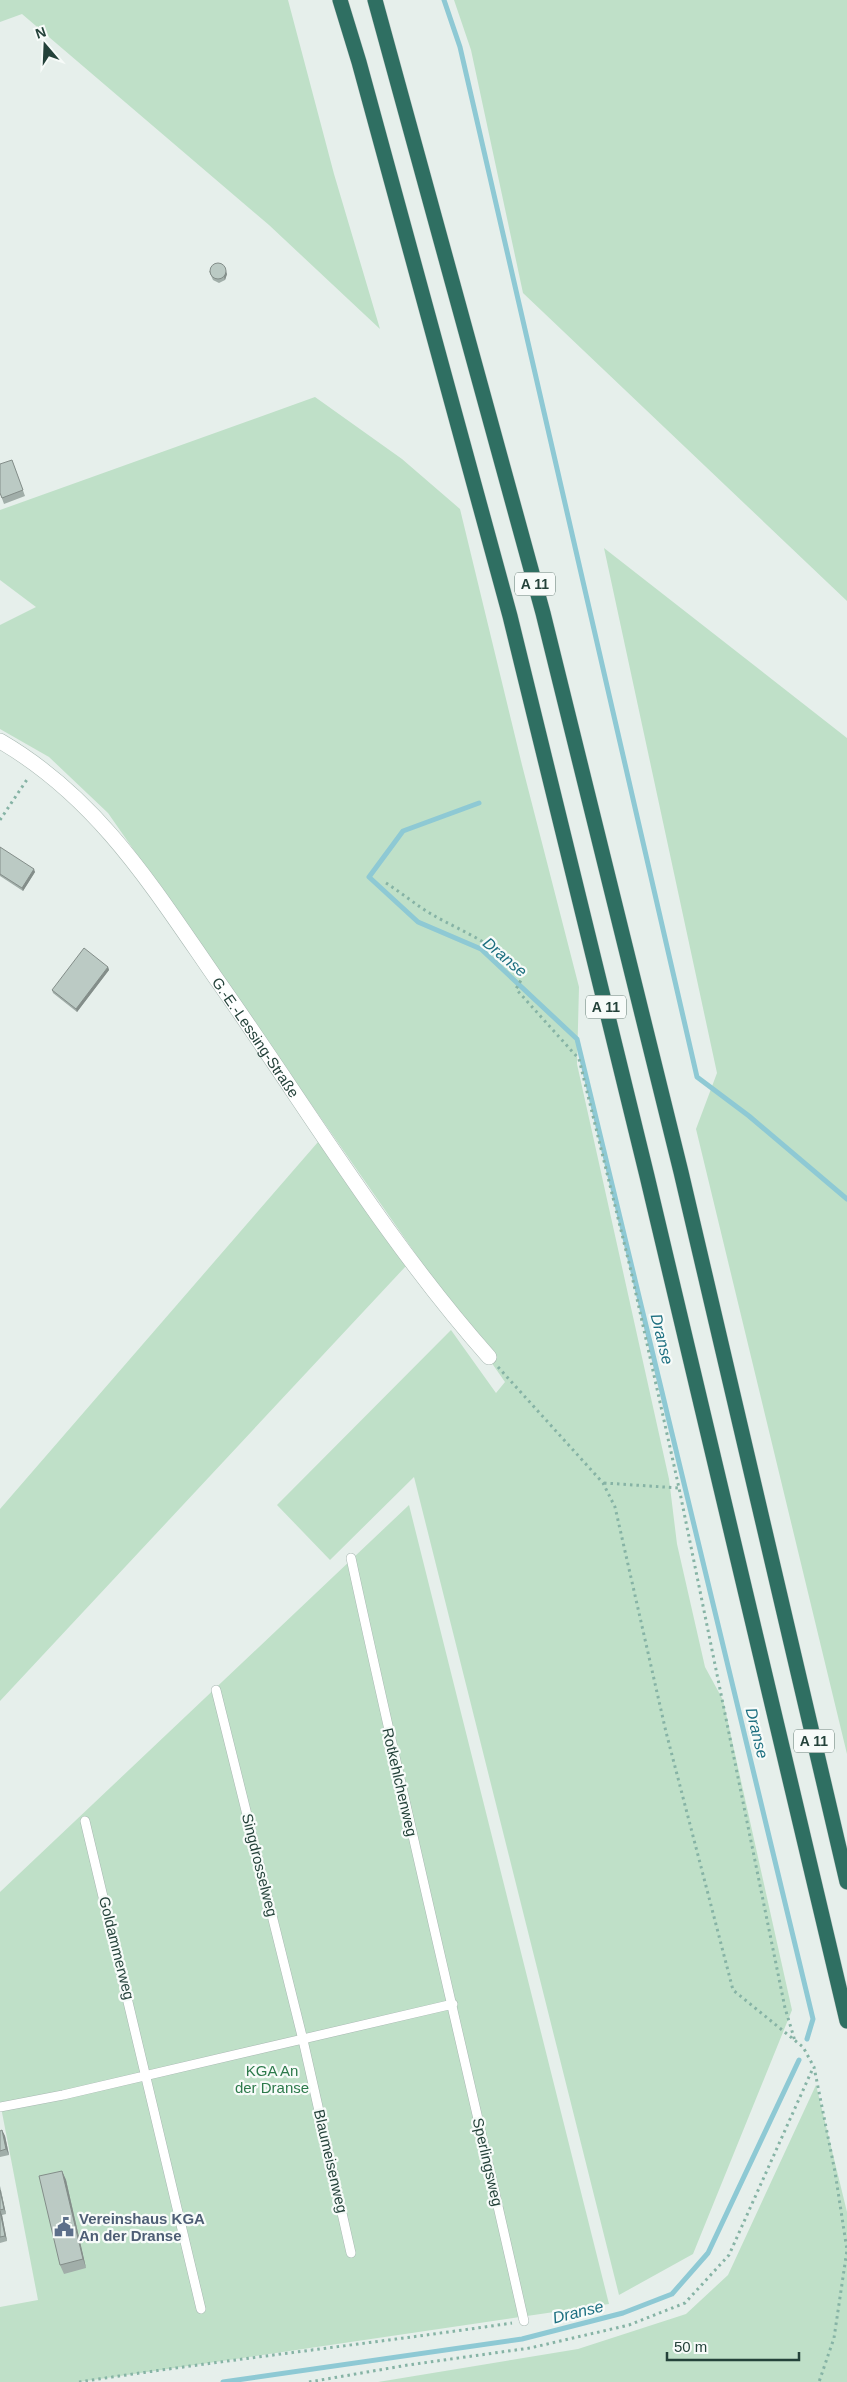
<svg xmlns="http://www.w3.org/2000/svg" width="847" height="2382" font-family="Arial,sans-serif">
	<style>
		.green { fill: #bfe0c8 }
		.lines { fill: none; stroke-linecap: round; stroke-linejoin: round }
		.stream { stroke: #8ec9d4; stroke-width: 5 }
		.lane-casing { stroke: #a8b8b2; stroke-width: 10 }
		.street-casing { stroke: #a8b8b2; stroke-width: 16 }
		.highway-casing { stroke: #c2cac8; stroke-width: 16 }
		.path { stroke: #86b3a5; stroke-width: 3; stroke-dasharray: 2.5 4; stroke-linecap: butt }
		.lane { stroke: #fff; stroke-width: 9 }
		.street { stroke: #fff; stroke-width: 15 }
		.highway { stroke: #2f6f62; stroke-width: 15 }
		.wall { fill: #a1aea9 }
		.shaded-wall { fill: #838d89 }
		.building { fill: #bbcac4; stroke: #838d89 }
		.labels { text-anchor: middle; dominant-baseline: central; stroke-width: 4.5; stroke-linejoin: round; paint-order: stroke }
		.shield { fill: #f7fbf9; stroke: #637a73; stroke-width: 1 }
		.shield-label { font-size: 14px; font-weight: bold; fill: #24423a }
		.street-label { font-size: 15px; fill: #24423a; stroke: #f7fbf9 }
		.park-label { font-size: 15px; fill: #2d7a4b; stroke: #f7fbf9 }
		.service-label { font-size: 15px; font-weight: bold; fill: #4e5e75; stroke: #f7fbf9; text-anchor: start }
		.water-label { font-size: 16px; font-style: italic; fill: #1c6f80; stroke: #f7fbf9 }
	</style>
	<rect width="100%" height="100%" fill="#e6efeb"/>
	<path class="green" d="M0,0H288L334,174L380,329L269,225L22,14L0,22Z
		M454,0H847V601L523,293L471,50Z
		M315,397L402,459L460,509L522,765L579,987L577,1064L669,1479L677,1544L705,1667L723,1700L792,2010L693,2254L619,2295L414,1477L330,1560L277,1505L451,1330L496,1393L505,1382L108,813L49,757L0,729V625L36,607L0,580V510Z
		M604,548L847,738V1754L696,1129L717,1073Z
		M318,1142L406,1266L0,1701V1509Z
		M409,1505L609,2304L79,2382H0V2307L38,2300L0,2102V1892Z
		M816,2085L847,2212V2382H378L578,2349L686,2314L728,2275Z"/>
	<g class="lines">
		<path class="stream" d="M444,0L460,47L697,1077L749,1116L847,1199
			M479,803L403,831L369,877L418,922L481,949L577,1039L813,2019L807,2039
			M223,2382L522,2339L623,2313L672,2294L708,2253L799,2060"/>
		<defs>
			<path id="lane" d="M351,1558C406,1813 467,2067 524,2321
				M216,1690L303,2040L351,2253
				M85,1821L201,2309
				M0,2107L63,2095L453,2004"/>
			<g id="street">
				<path id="s1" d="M0,741C98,798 152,886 215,977C305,1104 385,1240 489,1357"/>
			</g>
			<path id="highway" d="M340,0L359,62L510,616L647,1176L847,2021
				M375,0L543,613L681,1172L847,1882"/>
		</defs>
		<use href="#lane" class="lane-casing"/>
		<use href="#street" class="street-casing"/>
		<use href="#highway" class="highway-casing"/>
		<path class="path" d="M0,820L28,778
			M386,883C402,893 417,906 433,915C460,931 510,949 521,980L516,989L579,1059L630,1267L679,1488L785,2008L795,2041
			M498,1367L603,1483L615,1507L666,1732L733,1990L803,2047L814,2067L835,2172L847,2250L834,2338L819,2382
			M604,1483L679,1488
			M79,2382C223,2360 368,2344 512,2323
			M309,2382L408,2365L530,2348L629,2325L685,2303L729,2255L813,2068"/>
		<use href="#lane" class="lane"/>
		<use href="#street" class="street"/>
		<use href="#highway" class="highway"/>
	</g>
	<path class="wall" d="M209,271L227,274L225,280L219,283L213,280Z
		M12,460L25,496L4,504L0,493Z
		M0,847L35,872L23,891L0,876Z
		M108,967L109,970L77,1012L53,993L52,990Z
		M2,2130L5,2136L9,2155L0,2157V2131Z
		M62,2171L66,2180L86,2268L64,2274L60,2265Z
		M0,2186L6,2214L2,2215L7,2241L0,2243Z"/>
	<path class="shaded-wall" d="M226,271L227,274L225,280L224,277Z
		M34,869L35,872L23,891L22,888Z
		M108,967L109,970L77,1012L76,1009Z
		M2,2130L5,2136L9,2155L6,2149Z
		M62,2171L66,2180L86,2268L83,2259Z
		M0,2186L6,2214L4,2209Z
		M0,2211L2,2215L7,2241L5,2236Z"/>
	<path class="building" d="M210 271a8 8 0 1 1 16 0a8 8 0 1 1-16 0Z
		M12,460L23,490L2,498L0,493V464Z
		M0,847L34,869L22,888L0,874Z
		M84,948L108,967L76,1009L52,990Z
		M2,2130L6,2149L0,2151V2131Z
		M62,2171L83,2259L60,2265L39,2176Z
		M0,2190L4,2209L0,2210Z
		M0,2211L5,2236L0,2237Z"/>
	<defs>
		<symbol id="civic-bare" viewBox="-9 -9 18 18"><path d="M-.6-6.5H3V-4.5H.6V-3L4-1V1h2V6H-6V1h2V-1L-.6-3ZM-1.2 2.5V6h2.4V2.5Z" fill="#5c6f8a" stroke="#f7fbf9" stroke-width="2.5" paint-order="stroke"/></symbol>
	</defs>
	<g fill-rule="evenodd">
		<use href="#civic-bare" x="50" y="2213" width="28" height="28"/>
	</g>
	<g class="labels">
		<g class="shield">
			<rect x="515" y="572.5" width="40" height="23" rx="4"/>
			<rect x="586" y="995.5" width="40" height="23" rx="4"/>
			<rect x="794" y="1729.5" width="40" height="23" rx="4"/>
		</g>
		<g class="shield-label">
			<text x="535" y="584">A 11</text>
			<text x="606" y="1007">A 11</text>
			<text x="814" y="1741">A 11</text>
		</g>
		<g class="street-label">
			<text stroke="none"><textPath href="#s1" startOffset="395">G.-E.-Lessing-Straße</textPath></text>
			<text transform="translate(400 1782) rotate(77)">Rotkehlchenweg</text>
			<text transform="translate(260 1865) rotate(76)">Singdrosselweg</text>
			<text transform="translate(117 1948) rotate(76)">Goldammerweg</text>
			<text transform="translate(331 2161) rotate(77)">Blaumeisenweg</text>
			<text transform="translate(488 2162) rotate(77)">Sperlingsweg</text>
		</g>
		<g class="park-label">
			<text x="272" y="2070">KGA An<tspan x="272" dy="17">der Dranse</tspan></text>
		</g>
		<g class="service-label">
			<text x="79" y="2218">Vereinshaus KGA<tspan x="79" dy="17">An der Dranse</tspan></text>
		</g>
		<g class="water-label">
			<text transform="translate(505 957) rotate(40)">Dranse</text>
			<text transform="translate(662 1339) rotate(76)">Dranse</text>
			<text transform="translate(757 1733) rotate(76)">Dranse</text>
			<text transform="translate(578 2312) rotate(-14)">Dranse</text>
		</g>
	</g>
	<g transform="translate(45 45) rotate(341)" stroke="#f7fbf9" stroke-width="4" paint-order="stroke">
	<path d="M0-4L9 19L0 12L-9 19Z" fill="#24423a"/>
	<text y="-8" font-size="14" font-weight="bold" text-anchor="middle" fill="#24423a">N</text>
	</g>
	<path d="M667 2352v8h132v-8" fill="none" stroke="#24423a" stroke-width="2.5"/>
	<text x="674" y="2352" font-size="15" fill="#24423a" stroke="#f7fbf9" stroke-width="4" paint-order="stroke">50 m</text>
</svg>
